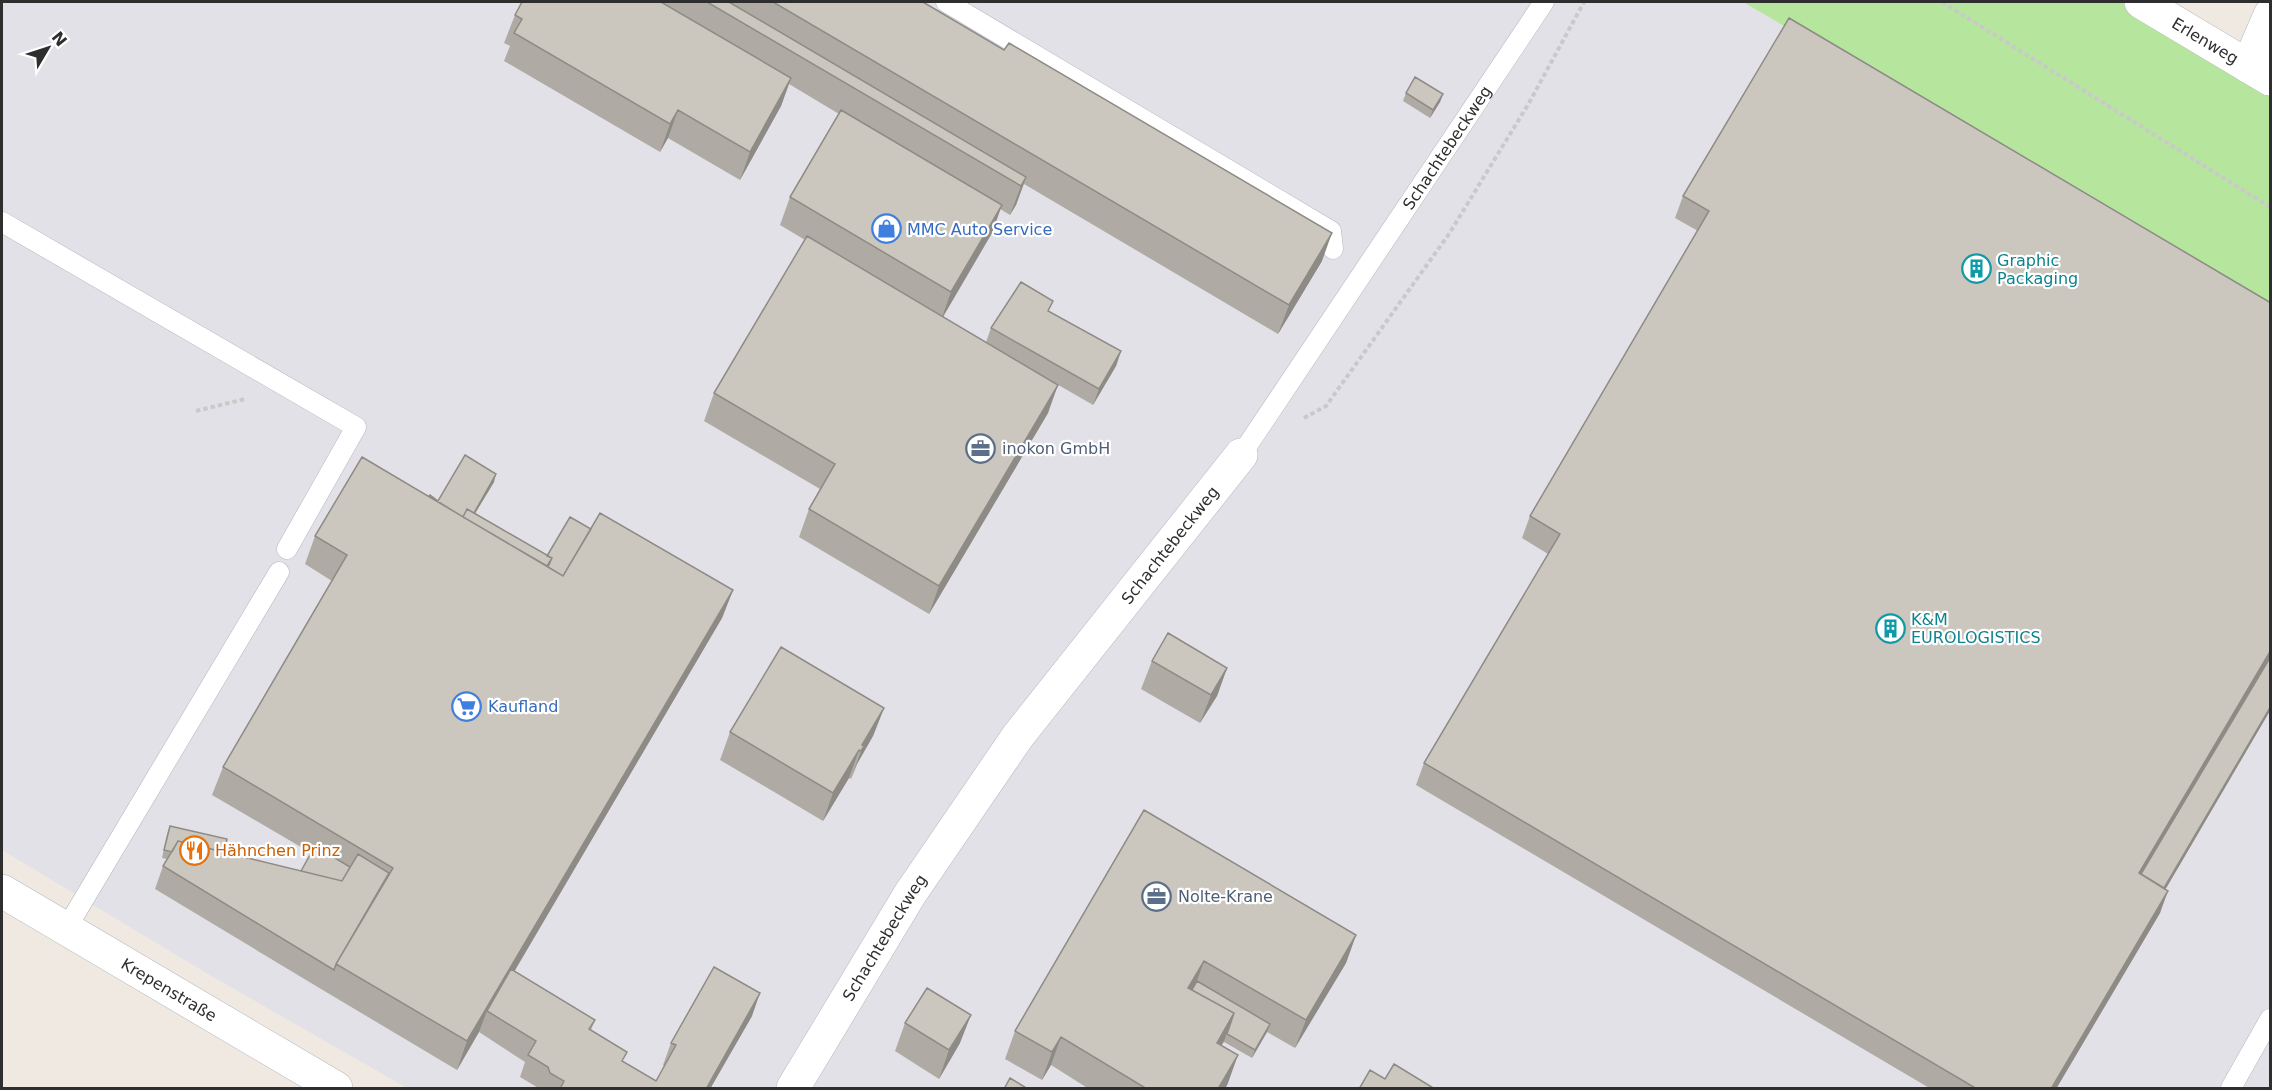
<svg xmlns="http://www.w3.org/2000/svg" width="2272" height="1090" font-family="'DejaVu Sans',sans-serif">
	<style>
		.industrial { fill: #e3e1e8 }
		.green { fill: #b6e59e }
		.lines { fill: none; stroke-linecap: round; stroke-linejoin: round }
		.lane-casing { stroke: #b4b7c1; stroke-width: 21 }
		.street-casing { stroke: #b4b7c1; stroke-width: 34 }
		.path { stroke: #c9c9c9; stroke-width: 4; stroke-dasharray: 4.5 3; stroke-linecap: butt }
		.lane { stroke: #fff; stroke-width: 20 }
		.street { stroke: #fff; stroke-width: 33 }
		.wall { fill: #afaba4 }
		.shaded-wall { fill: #8e8b86 }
		.building { fill: #cbc7bf; stroke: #8e8b86; stroke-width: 1.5 }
		.labels { text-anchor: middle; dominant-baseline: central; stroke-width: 4.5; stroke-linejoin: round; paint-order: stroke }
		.street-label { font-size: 16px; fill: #2e2e2e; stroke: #fff }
		.shop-label { font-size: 16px; fill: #366cbe; stroke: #fff; text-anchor: start }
		.culture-label { font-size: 16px; fill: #0d838f; stroke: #fff; text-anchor: start }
		.service-label { font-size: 16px; fill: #4e5e75; stroke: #fff; text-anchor: start }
		.food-label { font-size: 16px; fill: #c56008; stroke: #fff; text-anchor: start }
	</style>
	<rect width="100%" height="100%" fill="#efe9e1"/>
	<path class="industrial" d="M2,2H1743L2270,310V1088H407L208,974L2,850Z"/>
	<path class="green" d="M1743,2H2159L2270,66V310Z"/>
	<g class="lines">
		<defs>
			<g id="lane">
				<path d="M946,2L1331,231L1333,249"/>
				<path d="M2,222L356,427L287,549"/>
				<path id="s1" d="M1241,455L1544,2"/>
				<path d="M66,929L279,572"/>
				<path d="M2231,1088L2270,1019"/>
			</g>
			<g id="street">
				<path id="s2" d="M2141,2L2270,79"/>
				<path d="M2248,66L2270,15"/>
				<path id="s3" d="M2,891L336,1088"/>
				<path id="s4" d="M793,1088L910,894L1018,736L1241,455"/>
			</g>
		</defs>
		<use href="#lane" class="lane-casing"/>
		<use href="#street" class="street-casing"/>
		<path class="path" d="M1942,2L2270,207
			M196,411L245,399
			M1304,418L1326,406L1449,234L1529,103L1584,2"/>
		<use href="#lane" class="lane"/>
		<use href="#street" class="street"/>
	</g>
	<path class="wall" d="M522,2H923L1322,261L1278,334L1024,184L1016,205L1010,215L1000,209L992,233L943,317L986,342L991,328L1049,311L1121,351L1116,366L1093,405L1055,383L1048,413L929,614L799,537L809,509L820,489L704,421L714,393L805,240L780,225L790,197L839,114L789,84L781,106L740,180L668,138L660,152L504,61L510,46L504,43L515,15Z
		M1406,93L1443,94L1440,102L1430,118L1403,101Z
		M1683,196L2271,303V709L2165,889L2160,913L2056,1089H1931L1416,785L1424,763L1548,554L1522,538L1530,516L1698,231L1675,218Z
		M494,482L475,513L547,556L591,529L733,590L722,618L514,971L595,1020L591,1030L624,1062L656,1081L664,1066L663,1065L671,1043L752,1016L710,1089H540L520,1077L525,1062L479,1032L457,1070L326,992L155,889L163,866L167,859L162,858L167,834L170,826L224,852L301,871L311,853L212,795L223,767L332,581L305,564L315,536L429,496L438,501Z
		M1152,661L1227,668L1217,696L1200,723L1141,689Z
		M884,708L873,736L857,764L851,779L849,778L823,821L720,760L730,732Z
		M1144,810L1356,935L1346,963L1295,1048L1267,1032L1252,1058L1224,1042L1221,1046L1228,1083L1225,1089H1089L1051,1065L1042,1080L1005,1059L1015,1031Z
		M905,1023L960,1043L939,1079L895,1051Z"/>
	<path class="shaded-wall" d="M791,78L781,106L740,180L750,152Z
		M1443,94L1440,102L1430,118L1433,110Z
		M678,110L668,138L660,152L670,124Z
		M1026,177L1016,205L1010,215L1021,186Z
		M1002,205L992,233L941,320L951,292Z
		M1332,233L1322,261L1278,334L1289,305Z
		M1121,351L1116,366L1093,405L1099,389Z
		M1058,385L1048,413L929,614L939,586Z
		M496,474L494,482L467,527L470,519Z
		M733,590L722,618L490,1013L487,1011L479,1032L457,1070L467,1041Z
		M2271,650V659L2135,888L2139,873Z
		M1227,668L1217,696L1200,723L1211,695Z
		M2271,706V709L2154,909L2157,901Z
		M884,708L873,736L857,764L851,779L861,751L862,745Z
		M859,750L849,778L823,821L833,793Z
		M2168,891L2160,913L2056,1089H2051Z
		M1356,935L1346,963L1295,1048L1306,1020Z
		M1204,961L1194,989L1182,1009L1188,988Z
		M760,993L752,1016L710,1089H706Z
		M1234,1013L1224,1041L1207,1071L1217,1043Z
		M971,1015L960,1043L939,1079L949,1050Z
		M1270,1024L1267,1032L1252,1058L1255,1050Z
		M1061,1037L1051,1065L1042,1080L1052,1052Z
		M1238,1055L1228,1083L1225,1089H1218Z"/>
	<path class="building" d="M522,2H661L791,78L750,152L678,110L670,124L514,33L522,19L515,15Z
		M707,2H729L1026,177L1021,186Z
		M773,2H923L1004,50L1009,43L1332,233L1289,305Z
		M1789,18L2271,303V650L2139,873L2168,891L2051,1089H1977L1424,763L1560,534L1530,516L1709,211L1683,196Z
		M1415,77L1443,94L1433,110L1406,93Z
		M841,110L1002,205L951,292L790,197Z
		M807,236L1058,385L939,586L809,509L835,464L714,393Z
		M1021,282L1053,301L1048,311L1121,351L1099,389L991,328Z
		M465,455L496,474L474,513L467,509L463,517L429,496L430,495L438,501Z
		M362,457L563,576L600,513L733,590L467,1041L336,964L393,868L223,767L347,555L315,536Z
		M467,509L552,558L547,566L463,517Z
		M570,517L591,529L563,576L548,567L552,558L547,556Z
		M1168,633L1227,668L1211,695L1152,661Z
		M781,647L884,708L862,745L864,746L861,751L859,750L833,793L730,732Z
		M2271,656V706L2164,888L2141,874Z
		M1144,810L1356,935L1306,1020L1204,961L1188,988L1234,1013L1217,1043L1238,1055L1218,1089H1147L1061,1037L1052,1052L1015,1031Z
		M170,826L227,839L224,852L178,841L172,852L164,850Z
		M178,841L342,881L358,854L389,873L336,964L334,970L163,866Z
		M315,846L350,867L342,881L301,871Z
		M714,967L760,993L706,1089H560L564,1081L550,1073L548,1067L528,1055L536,1041L487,1011L511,969L595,1020L589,1029L627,1052L622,1061L656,1081L676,1045L671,1043Z
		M1197,981L1270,1024L1255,1050L1227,1034L1234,1013L1192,990Z
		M927,988L971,1015L949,1050L905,1023Z
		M1394,1064L1435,1089H1359L1370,1070L1385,1079Z
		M1010,1078L1028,1089H1004Z"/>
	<defs>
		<symbol id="shop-ring" viewBox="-11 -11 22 22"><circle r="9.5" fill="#fff" stroke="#3f7fe0" stroke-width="1.5"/><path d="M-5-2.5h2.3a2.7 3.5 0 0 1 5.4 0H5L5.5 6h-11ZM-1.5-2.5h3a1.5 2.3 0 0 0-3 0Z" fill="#3f7fe0"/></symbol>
		<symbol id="building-ring" viewBox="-11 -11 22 22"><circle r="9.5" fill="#fff" stroke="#0f9aa8" stroke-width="1.5"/><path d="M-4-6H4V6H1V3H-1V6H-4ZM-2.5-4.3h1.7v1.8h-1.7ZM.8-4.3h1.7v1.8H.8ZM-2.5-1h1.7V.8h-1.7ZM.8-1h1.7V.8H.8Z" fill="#0f9aa8"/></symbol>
		<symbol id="office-ring" viewBox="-11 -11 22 22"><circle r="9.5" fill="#fff" stroke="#5c6f8a" stroke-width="1.5"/><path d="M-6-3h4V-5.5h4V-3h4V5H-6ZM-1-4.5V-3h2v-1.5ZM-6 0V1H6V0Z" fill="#5c6f8a"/></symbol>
		<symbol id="supermarket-ring" viewBox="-11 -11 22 22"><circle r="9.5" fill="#fff" stroke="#3f7fe0" stroke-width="1.5"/><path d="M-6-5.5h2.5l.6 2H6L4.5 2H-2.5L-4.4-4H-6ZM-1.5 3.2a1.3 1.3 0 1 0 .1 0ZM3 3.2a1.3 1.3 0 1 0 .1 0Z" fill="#3f7fe0"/></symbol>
		<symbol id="restaurant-ring" viewBox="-11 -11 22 22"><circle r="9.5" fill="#fff" stroke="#e8710a" stroke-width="1.5"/><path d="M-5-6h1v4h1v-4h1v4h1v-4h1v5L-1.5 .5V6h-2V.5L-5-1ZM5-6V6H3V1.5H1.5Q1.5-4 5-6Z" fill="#e8710a"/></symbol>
	</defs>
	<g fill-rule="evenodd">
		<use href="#shop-ring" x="870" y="212" width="33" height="33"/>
		<use href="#building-ring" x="1960" y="252" width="33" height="33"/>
		<use href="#office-ring" x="964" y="432" width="33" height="33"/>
		<use href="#building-ring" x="1874" y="612" width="33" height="33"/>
		<use href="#supermarket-ring" x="450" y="690" width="33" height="33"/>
		<use href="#restaurant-ring" x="178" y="834" width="33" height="33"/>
		<use href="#office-ring" x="1140" y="880" width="33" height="33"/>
	</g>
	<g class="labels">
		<g class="street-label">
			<text stroke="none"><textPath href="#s2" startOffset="75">Erlenweg</textPath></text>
			<text stroke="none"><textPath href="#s1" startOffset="370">Schachtebeckweg</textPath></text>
			<text stroke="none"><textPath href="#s4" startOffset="662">Schachtebeckweg</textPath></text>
			<text stroke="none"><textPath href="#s4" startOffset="176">Schachtebeckweg</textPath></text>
			<text stroke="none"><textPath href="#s3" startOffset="194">Krepenstraße</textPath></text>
		</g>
		<g class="shop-label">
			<text x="907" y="229">MMC Auto Service</text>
			<text x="488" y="706">Kaufland</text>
		</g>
		<g class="culture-label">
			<text x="1997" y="260">Graphic<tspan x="1997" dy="18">Packaging</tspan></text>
			<text x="1911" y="619">K&amp;M<tspan x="1911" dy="18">EUROLOGISTICS</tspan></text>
		</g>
		<g class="service-label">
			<text x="1002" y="448">inokon GmbH</text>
			<text x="1178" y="896">Nolte-Krane</text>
		</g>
		<g class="food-label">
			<text x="215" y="850">Hähnchen Prinz</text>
		</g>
	</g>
	<rect width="2272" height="1090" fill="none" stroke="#2e2e2e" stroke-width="6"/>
	<g transform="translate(48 48) rotate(51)" stroke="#ffffff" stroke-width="4.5" paint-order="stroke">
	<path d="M0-4.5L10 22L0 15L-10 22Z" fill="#2e2e2e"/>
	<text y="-9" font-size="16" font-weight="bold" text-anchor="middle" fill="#2e2e2e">N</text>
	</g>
</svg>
